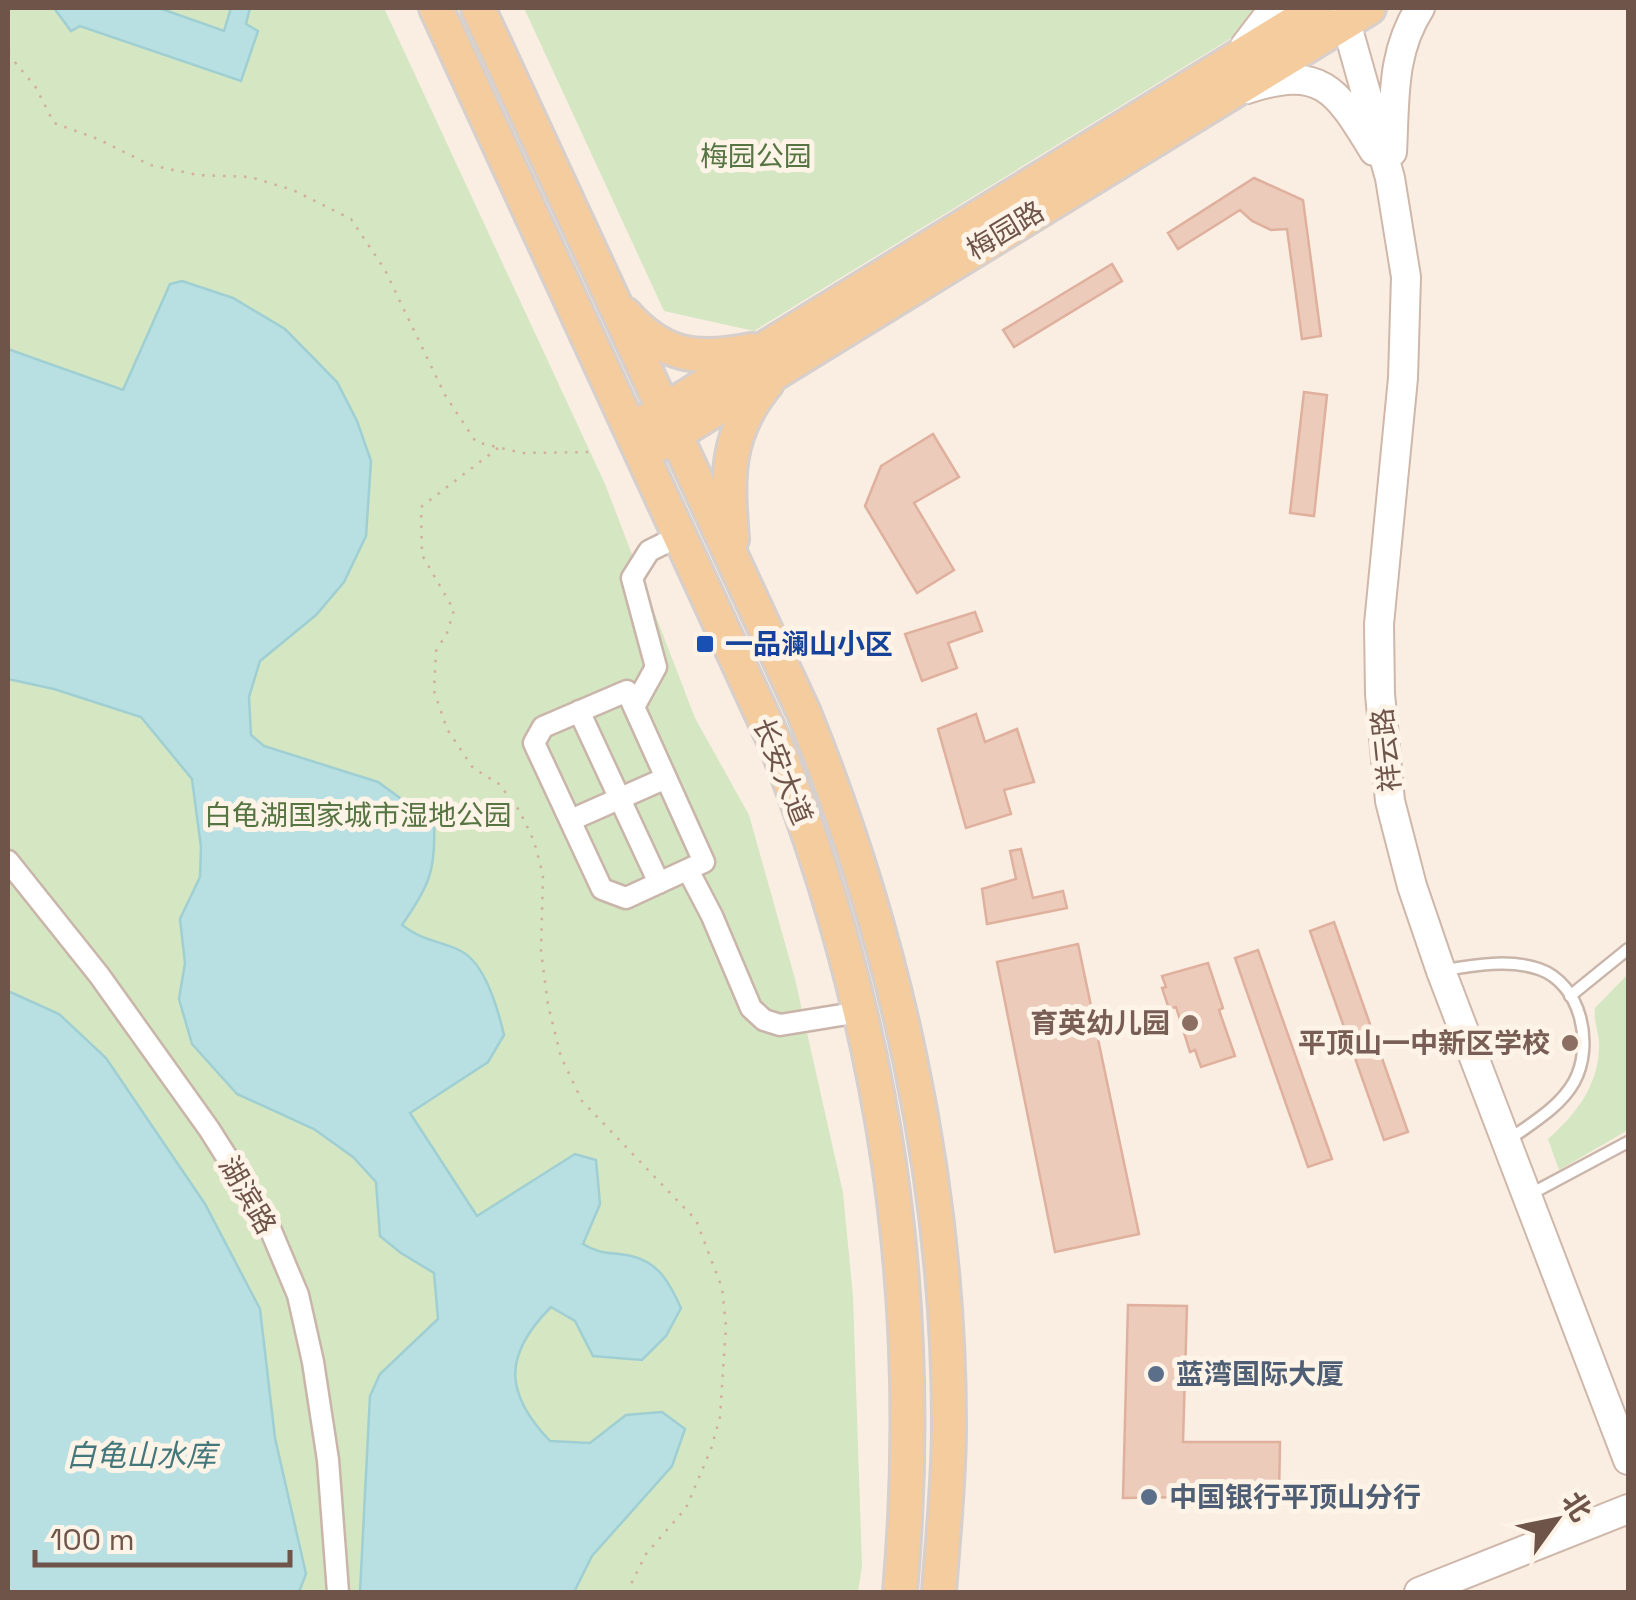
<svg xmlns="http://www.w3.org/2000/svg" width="1636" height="1600" font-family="'Space Grotesk','Noto Sans SC',sans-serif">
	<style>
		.green { fill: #d4e6c2 }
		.water { fill: #b8e0e2; stroke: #9fcfd3; stroke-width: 2.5 }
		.building { fill: #edcbbb; stroke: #dfb09d; stroke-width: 2.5 }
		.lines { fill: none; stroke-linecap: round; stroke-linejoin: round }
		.lane-casing { stroke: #c9b5a9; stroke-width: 15 }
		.street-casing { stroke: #c9b5a9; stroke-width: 25 }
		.secondary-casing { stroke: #cfb7aa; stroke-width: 32 }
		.primary-casing { stroke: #d7cfcc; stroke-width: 38 }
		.path { stroke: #d2ae9f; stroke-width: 2.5; stroke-dasharray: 2.5 8; stroke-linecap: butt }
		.lane { stroke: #fff; stroke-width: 10 }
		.street { stroke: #fff; stroke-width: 20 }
		.secondary { stroke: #fff; stroke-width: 28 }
		.primary { stroke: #f4cc9e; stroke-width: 32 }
		.transit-dot { fill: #1a4fb4; stroke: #fdf3e7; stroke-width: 4 }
		.education-dot { fill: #8d6e63; stroke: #fdf3e7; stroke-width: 4 }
		.service-dot { fill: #5c6f8a; stroke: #fdf3e7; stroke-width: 4 }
		.labels { text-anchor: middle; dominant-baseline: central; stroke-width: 10; stroke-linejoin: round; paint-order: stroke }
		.park-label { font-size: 28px; fill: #567543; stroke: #fdf3e7 }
		.street-label { font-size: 28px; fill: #6f544a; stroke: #fdf3e7 }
		.transit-label { font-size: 28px; font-weight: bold; fill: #164399; stroke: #fdf3e7; text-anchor: start }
		.education-label { font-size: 28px; font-weight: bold; fill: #785e54; stroke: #fdf3e7; text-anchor: end }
		.service-label { font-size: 28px; font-weight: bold; fill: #4e5e75; stroke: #fdf3e7; text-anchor: start }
		.water-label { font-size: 30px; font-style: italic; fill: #43777b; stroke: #fdf3e7 }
	</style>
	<rect width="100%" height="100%" fill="#faeee2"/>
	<path class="green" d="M8,8H384L605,484L695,718L749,815L795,979L843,1193L853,1296L862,1566L858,1592H299L306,1574L274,1438L260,1309L205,1204L106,1058L59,1014L8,991Z
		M524,8H1280L754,331L664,311Z
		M1628,974V1130L1559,1170L1548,1139C1575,1115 1598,1087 1599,1048C1600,1034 1593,1021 1595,1008Z"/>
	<path class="water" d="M54,8H159L224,31L231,8H250L246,24L258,31L241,81L80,26L71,31Z
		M182,281L233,298L285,329L337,382L357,421L371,461L366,536L344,582L316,615L260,661L249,697L251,735L264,746L378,782L434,823C436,871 429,886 402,925C424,942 439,940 461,951C486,964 498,1009 504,1035L488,1062L410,1113L477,1216L575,1154L596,1160L600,1204L583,1244C600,1255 613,1252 631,1256C659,1262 670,1284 681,1308L666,1336L642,1360L593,1356L575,1321L551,1307C503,1355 504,1393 550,1441L590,1443L626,1415L662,1412L685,1429L672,1466L592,1556L574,1592H360L370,1396L380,1374L438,1319L434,1273L401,1253L380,1236L376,1182L353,1157L314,1129L237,1094L192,1044L179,999L185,963L180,919L200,877L201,847L192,779L141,717L54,689L8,679V349L123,390L170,284Z
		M8,991L59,1014L106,1058L205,1204L260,1309L275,1438L306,1574L299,1592H8Z"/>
	<path class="building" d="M1254,178L1303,200L1321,336L1302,339L1287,229L1271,230L1252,221L1240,210L1178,249L1168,233Z
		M1112,264L1122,281L1014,347L1003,330Z
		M1304,392L1327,395L1314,516L1290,513Z
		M933,434L959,477L914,503L954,570L917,593L865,506L881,466Z
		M975,612L982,631L948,643L957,668L922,681L905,634Z
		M976,714L985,742L1017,729L1034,782L1004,790L1011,814L966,828L938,729Z
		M1021,849L1033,898L1063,891L1067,908L987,924L982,889L1016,879L1010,851Z
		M1334,922L1408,1132L1384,1140L1310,931Z
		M1078,944L1139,1234L1055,1252L997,962Z
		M1258,950L1332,1159L1308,1167L1235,958Z
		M1208,963L1223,1008L1219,1010L1235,1056L1201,1067L1195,1050L1190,1052L1176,1007L1169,1009L1162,988L1166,987L1162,976Z
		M1128,1305L1187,1306L1183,1442H1280L1279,1496L1123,1498Z"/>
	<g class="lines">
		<defs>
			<path id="lane" d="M1446,970C1474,965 1510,959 1539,969C1582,984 1594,1046 1574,1082C1560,1107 1532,1123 1510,1139
				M1570,996L1628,949
				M1527,1196L1628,1142"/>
			<path id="street" d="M634,707L627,691L543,727L534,743L602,889L626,898L704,862L634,707L656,667L632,578L649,551L679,536
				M579,711L659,883
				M571,820L666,778
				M8,861L99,975L209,1129L266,1219L298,1295L313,1362L328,1460L338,1592
				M688,870L712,916L751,1008L764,1020L780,1025L860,1012"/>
			<path id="secondary" d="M1342,8L1390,178L1406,277L1403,378L1379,624L1380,694L1390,801L1412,886L1441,971L1628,1460
				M1245,46L1274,8
				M1247,89C1323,64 1337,91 1374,151
				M1392,152C1395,100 1391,53 1420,8
				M1419,1592L1628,1509"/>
			<path id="primary" d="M436,8L776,745C885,1024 926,1294 900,1592
				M478,8L804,713C895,938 949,1182 949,1425C949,1481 943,1537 939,1592
				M625,314C663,357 697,361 752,350
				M645,422L1318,8
				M658,445L1369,8
				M732,539C727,477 725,434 767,383"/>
		</defs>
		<use href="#lane" class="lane-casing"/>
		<use href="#street" class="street-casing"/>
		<use href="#secondary" class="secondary-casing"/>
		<use href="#primary" class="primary-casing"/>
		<path class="path" d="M8,54L35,86L54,123L98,139L150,165L198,175L250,177L293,190L351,219L385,270L445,395L476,442L522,453L591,452
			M498,448L421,507L422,555L454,610L447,633L436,651L434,691L447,729L473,768L499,784L519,810L534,841L543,875L541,951L548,1005L561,1057L582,1101L696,1220L722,1288L726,1326L720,1417L711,1449L686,1508L646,1554L627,1592"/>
		<use href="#lane" class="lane"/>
		<use href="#street" class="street"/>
		<use href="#secondary" class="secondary"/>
		<use href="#primary" class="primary"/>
	</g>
	<rect class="transit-dot" x="695" y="634" width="20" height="20" rx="5"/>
	<g class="education-dot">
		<circle cx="1190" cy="1023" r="10"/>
		<circle cx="1570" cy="1043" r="10"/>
	</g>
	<g class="service-dot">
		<circle cx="1156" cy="1374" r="10"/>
		<circle cx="1149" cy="1497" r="10"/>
	</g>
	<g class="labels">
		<g class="park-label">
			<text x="756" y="156">梅园公园</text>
			<text x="358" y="815">白龟湖国家城市湿地公园</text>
		</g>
		<g class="street-label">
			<text transform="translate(1005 230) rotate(-31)">梅园路</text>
			<text transform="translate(1386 750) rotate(-96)">祥云路</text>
			<text transform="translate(783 771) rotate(68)">长安大道</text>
			<text transform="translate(248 1195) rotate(60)">湖滨路</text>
		</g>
		<g class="transit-label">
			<text x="725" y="644">一品澜山小区</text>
		</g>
		<g class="education-label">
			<text x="1170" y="1023">育英幼儿园</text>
			<text x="1550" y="1043">平顶山一中新区学校</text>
		</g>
		<g class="service-label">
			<text x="1176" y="1374">蓝湾国际大厦</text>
			<text x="1169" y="1497">中国银行平顶山分行</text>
		</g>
		<g class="water-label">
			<text x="141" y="1455">白龟山水库</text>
		</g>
	</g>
	<rect width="1636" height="1600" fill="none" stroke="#6f544a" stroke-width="20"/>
	<g transform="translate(1556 1520) rotate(57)" stroke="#fdf3e7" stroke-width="8" paint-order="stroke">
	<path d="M0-8L18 38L0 25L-18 38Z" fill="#6f544a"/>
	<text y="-15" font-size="28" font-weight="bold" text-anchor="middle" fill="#6f544a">北</text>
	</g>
	<path d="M35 1550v15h255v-15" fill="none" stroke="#6f544a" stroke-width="5"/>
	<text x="50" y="1550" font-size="30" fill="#6f544a" stroke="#fdf3e7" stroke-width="8" paint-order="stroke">100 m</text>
</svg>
